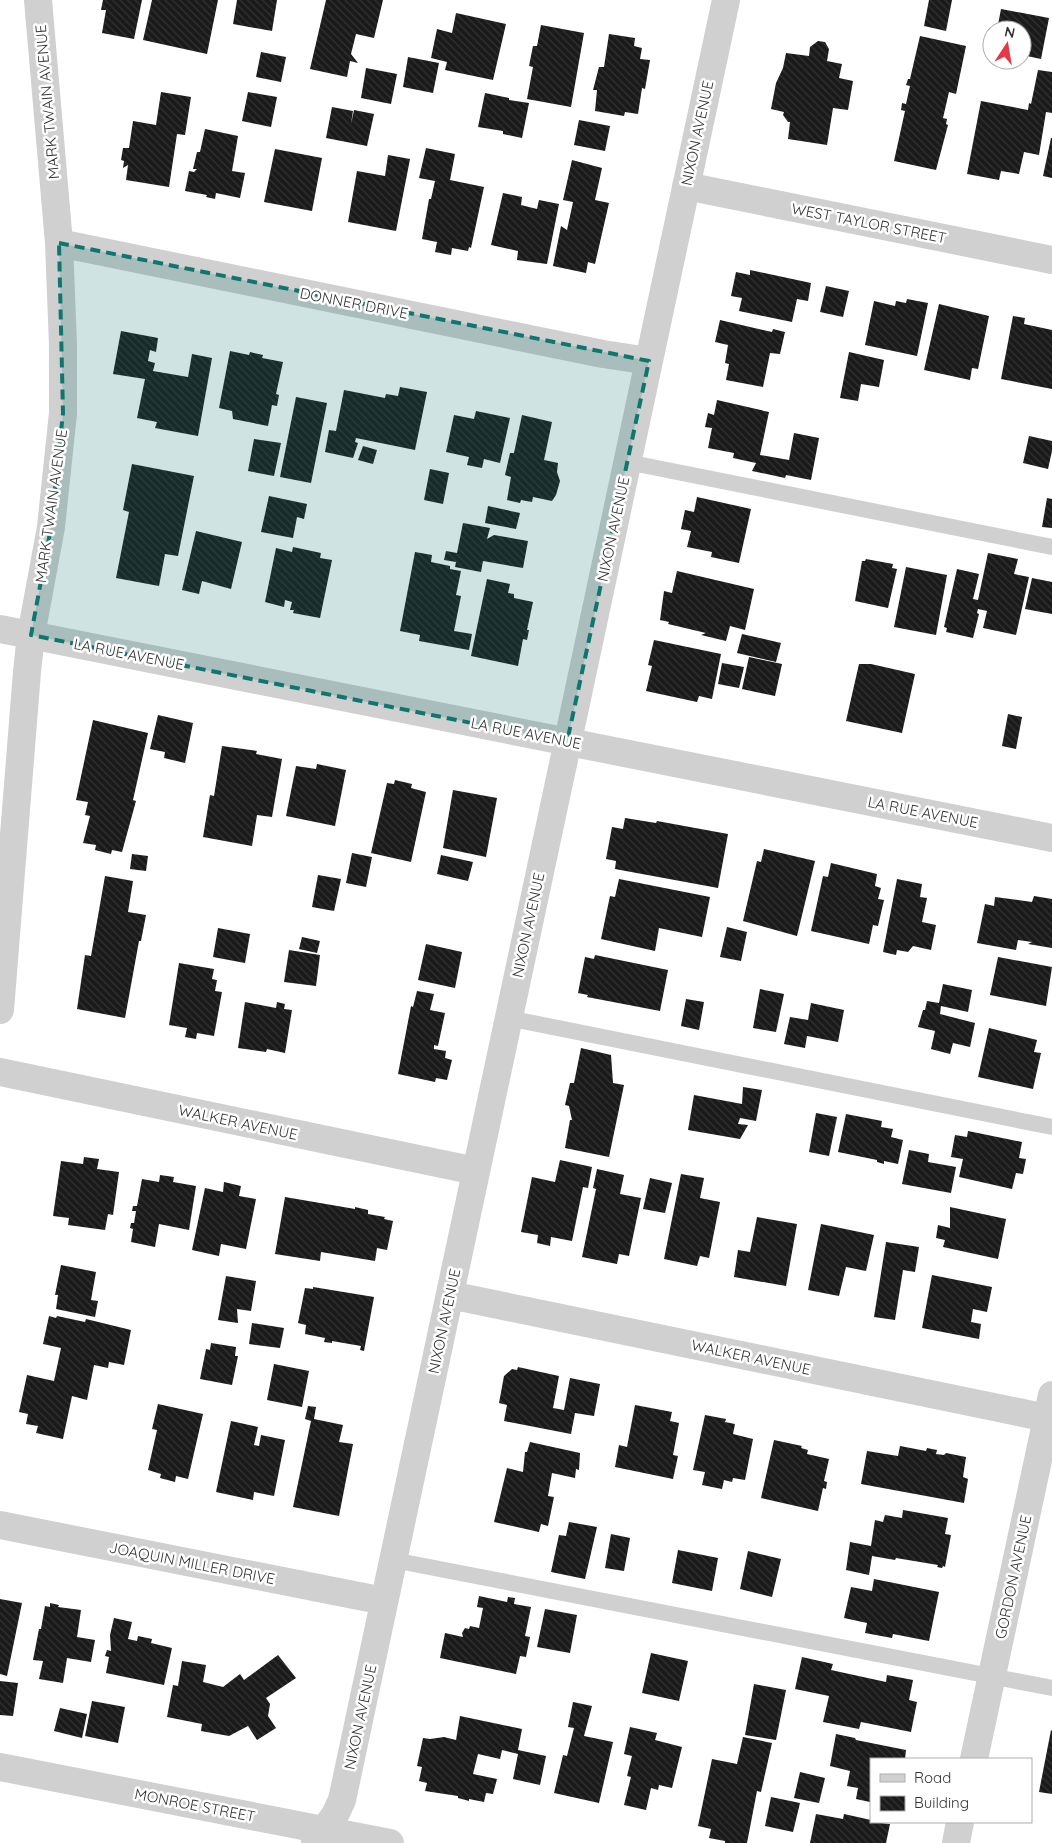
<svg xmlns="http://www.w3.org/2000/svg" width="1052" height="1843" font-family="Quicksand,sans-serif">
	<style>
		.building { fill: url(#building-back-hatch) }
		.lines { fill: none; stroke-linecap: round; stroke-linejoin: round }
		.service { stroke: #d0d0d0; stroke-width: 16 }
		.minor { stroke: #d0d0d0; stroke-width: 28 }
		.tertiary { stroke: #d0d0d0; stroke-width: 28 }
		.marked { fill: #0f766e; fill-opacity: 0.2; stroke: #0f766e; stroke-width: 4; stroke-dasharray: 10 6; stroke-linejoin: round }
		.labels { text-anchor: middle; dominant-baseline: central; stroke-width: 5; stroke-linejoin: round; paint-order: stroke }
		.street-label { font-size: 15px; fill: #333; stroke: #fff }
	</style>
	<defs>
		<pattern id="building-back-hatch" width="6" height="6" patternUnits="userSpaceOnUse" patternTransform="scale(1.25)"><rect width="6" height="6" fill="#1a1a1a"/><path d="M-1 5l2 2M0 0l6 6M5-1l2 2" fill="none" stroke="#333"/></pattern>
	</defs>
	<rect width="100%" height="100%" fill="#fff"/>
	<path class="building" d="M103,0H142L134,39L102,33L106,10H101Z
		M152,0H218L207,54L143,40Z
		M237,0H277L272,31L233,24Z
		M326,0H383L374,38L356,34L351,54L358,63L350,61L347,77L310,69Z
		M929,0H952L946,31L924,26Z
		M1001,9L1049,18L1041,59L1022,55V30H997Z
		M456,13L506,24L493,80L445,70L447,62L431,58L437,29L452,33Z
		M541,25L584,33L571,107L527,99L533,67L529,66L533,46H537Z
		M609,34L635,38L634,46L642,48L640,59L650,60L645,89L642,88L638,114L625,112L624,116L595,111L597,90H593L599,67H604Z
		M920,36L966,46L956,94L949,92L943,118L947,119L946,124L948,125L936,170L894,161L905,111L901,110L902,103L906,104L910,86L906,85L908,79H910Z
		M818,41L825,42L829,49L827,61L842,64L839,78L853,81L848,110L833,108L827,145L788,139L790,122H788L783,115L784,112L771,109L776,83L783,68L786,53L809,56L810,47Z
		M261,52L286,57L281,82L256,77Z
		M408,57L439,63L433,93L403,87Z
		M366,68L397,74L391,104L361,98Z
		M1038,70L1052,72V113L1046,112L1039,155L1024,152L1019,174L1001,171L999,180L967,174L981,101L1028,110L1029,103L1031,104Z
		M161,92L191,97L185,135L177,134L169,187L126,180L128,165L123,168L124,161L121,160L123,148H129L133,121L156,125Z
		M248,92L277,97L271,127L242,121Z
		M485,93L509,98V100L529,103L522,138L503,134V131L478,127Z
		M332,107L353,111L351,124L354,110L374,114L367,146L326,138Z
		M579,120L610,126L605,151L574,145Z
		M205,129L238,136L232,171L245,173L240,198L216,193L215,199L206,197L207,195L185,191L189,171L194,172L197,169H193L197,152H200Z
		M1051,138H1052V178L1043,176Z
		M426,148L455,154L450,180L484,187L471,248L469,247L468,251L452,248L451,255L435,252L437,242L422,239L429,199H431L435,181L419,178Z
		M275,149L322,158L312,211L264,202Z
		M388,155L410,159L396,231L348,222L357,171L385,176Z
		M572,160L602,168L595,200L609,203L595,264L588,262L586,273L553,266L561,226L567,230L573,202L563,200Z
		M503,193L522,197L521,205L537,209L539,200L559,204L547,264L517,260L518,251L491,245Z
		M750,270L811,283L808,301L797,299L792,322L739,311L742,298L731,296L736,272L750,275Z
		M826,286L849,291L843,317L820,312Z
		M907,299L928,303L917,356L865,345L874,301L895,306L896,301L906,303Z
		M939,304L989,316L978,369L972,368L970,380L924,370Z
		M1013,316L1025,318L1024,324L1052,330V389L1001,379Z
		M720,320L772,332L773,329L785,332L780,354L770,353L763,387L726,380L729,364L725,363L728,345L715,342Z
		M121,331L158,338L156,352L150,350L148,361L155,363L153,371L188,377L192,354L212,358L198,436L155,428L157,422L137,418L145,379L113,374Z
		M230,351L249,355L250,352L263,355L262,358L283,362L276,394L279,395L277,406L272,405L268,426L233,419L232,411L219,408Z
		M849,352L884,360L879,387L861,384L858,401L840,398Z
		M400,387L427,392L415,450L356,438L355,442L358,443L353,458L325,452L329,430L336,431L344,390L385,398L386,394L398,396Z
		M296,397L327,403L311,483L280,477Z
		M717,400L769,412L760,455L789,460L794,433L819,438L811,480L786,475L785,478L752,471L756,463L733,458L734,453L708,448L712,428L705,427L708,413L714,415Z
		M476,411L510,418L500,463L484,459L482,468L467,465L469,457L446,452L454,415L474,419Z
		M522,415L552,422L544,460L558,463L557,472L560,481L556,495L552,501L533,497L532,502L521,500L520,503L507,500L511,477L505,475L510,453H514Z
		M1029,436L1052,441V451L1048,469L1023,463Z
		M254,439L281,443L274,476L248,471Z
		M363,446L377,450L373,464L358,460Z
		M132,464L194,476L178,556L165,554L159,586L116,578L129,512L123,510Z
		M430,469L449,473L443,504L424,500Z
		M269,496L307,504L304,519L297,517L293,538L261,532Z
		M697,497L751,509L739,563L711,557L712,552L687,547L691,531L681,529L685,510L694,512Z
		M1047,498L1052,499V528L1042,527Z
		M488,506L520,513L516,529L485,523Z
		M463,523L490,528L487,539L494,535L528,541L523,568L483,561L481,572L455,567L456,562L444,560L446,551L457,553Z
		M196,531L242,542L231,589L202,581L199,594L182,590Z
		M293,547L321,553L320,558L332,560L320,618L293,613L294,610H290L292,602L285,600L284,607L265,602L276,548L292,552Z
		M415,552L432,555L431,562L450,566V569L461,571L456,595L461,596L454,631L472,634L469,650L419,641L420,635L400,631Z
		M988,553L1018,559L1014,574L1029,577L1016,635L983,628L987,611L978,609L977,613L979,614L973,638L946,632L947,628L944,627L957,569L979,574L973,599L978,600Z
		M866,559L893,564L892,568L897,569L888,608L855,601L862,561H865Z
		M906,567L947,575L936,635L894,627Z
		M677,571L754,589L745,630L730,626L726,641L701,635L706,633L668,624L669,622L660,620L664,591L672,593Z
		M1032,578L1052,582V614L1025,609Z
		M487,579L510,584L508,593L514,594V598L533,602L527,630H529L527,640L523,639L518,666L471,656Z
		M742,634L781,643L776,662L737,653Z
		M654,640L721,654L712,699L699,696L697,702L646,691L652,666L648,665Z
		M749,657L782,664L775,696L742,689Z
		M722,663L744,667L739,688L718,684Z
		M859,664H871L915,674L902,733L846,721Z
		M1008,714L1022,717L1016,749L1002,746Z
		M158,715L193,723L185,763L164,758L165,752L150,749Z
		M93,720L148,733L133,800L136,801L122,852L112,850L111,854L95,850L96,845L83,843L90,816L85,815L88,802L76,800Z
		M222,746L257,751L256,754L282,759L272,817L257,815L252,846L203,837L210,795L214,796Z
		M317,764L346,770L335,826L286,816L296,766L316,769Z
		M395,780L412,784L411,788L426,792L411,862L371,853L387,783L394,784Z
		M453,790L497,798L486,857L443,848Z
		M625,818L656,823L657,821L728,834L718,888L615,869L616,861L606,859L612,827L623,829Z
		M764,849L815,861L797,936L743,921L757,861L761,862Z
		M352,853L372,857L366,887L346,883Z
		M132,854L148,856L146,871L130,869Z
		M441,855L473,862L468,881L437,874Z
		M831,863L877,874L875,886L881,888L878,899L884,900L878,926L873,925L869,944L811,931L823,876L828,877Z
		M318,875L341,879L334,911L312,907Z
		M105,876L133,881L128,912L146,915L141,941H139L125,1018L77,1009L85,955L91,956Z
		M619,879L710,897L702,937L659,928L655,951L601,939L610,896L615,897Z
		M897,879L922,884L920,897L927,898L922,922L936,925L931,950L913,946L908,952L897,950L896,955L883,952Z
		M1034,896L1052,899V948L1028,944L1032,942L1018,940L1016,950L977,943L985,904L994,906L995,897L1032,902Z
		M727,927L747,932L741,961L720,957Z
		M218,928L250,934L245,963L213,957Z
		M302,937L320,941L317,953L299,949Z
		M426,944L462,952L455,988L418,980Z
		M289,950L320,955L316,986L284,982Z
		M595,955L668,970L660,1011L587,997L588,995L578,993L585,957L594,959Z
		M998,957L1052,967L1046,1006L990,995Z
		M179,963L214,969L212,979L217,980L215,991L222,992L214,1036L197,1033L196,1039L185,1037L187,1028L169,1025Z
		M943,984L972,990L968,1012L941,1006L940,1014L975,1023L970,1047L953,1043L950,1054L931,1049L935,1031L918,1027L923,1010H925L927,1001L939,1003Z
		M760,989L784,994L776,1032L753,1028Z
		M417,991L434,994L430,1010L445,1013L438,1046L434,1045V1049L446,1051L445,1058L452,1060L447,1080L436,1078L435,1082L398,1074L411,1006L413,1007Z
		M686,999L704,1002L699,1030L681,1026Z
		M245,1002L276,1008L277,1002L285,1004L284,1009L292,1010L285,1053L267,1049L266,1052L238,1048Z
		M811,1003L844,1010L838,1042L807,1036L805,1048L784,1044L790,1017L808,1020Z
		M989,1028L1037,1040L1034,1052L1041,1053L1033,1089L978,1077Z
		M581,1048L611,1055L613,1083L624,1085L609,1157L565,1148L570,1120H572L569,1106L565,1105L570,1083H574Z
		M743,1087L762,1090L756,1121L740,1118L738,1124L748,1125L740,1139L688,1130L694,1095L742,1104Z
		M816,1113L837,1117L829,1156L809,1152Z
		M846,1114L882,1121L881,1127L893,1129L891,1137L903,1140L898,1164L884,1161V1164L877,1162V1160L838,1152Z
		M968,1131L1022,1142L1019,1158L1026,1159L1023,1174L1016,1173L1012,1189L959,1177L963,1159L951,1157L955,1135L967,1137Z
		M909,1150L929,1154L928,1162L956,1167L951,1193L902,1184Z
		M84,1157L99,1159L97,1169L119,1172L113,1215L108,1214L105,1230L68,1225L69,1218L53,1216L61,1161L83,1164Z
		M560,1160L592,1167L588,1188L583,1187L572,1241L551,1237L550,1246L537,1243L538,1235L521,1232L532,1177L555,1182Z
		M597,1169L624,1175L620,1194L641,1198L629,1256L619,1254L617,1264L582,1257L596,1189L593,1188Z
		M681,1174L704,1178L700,1198L720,1202L709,1258L700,1256L697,1266L664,1259Z
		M160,1175L174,1177L173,1182L196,1186L189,1230L159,1224L155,1247L131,1242L133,1229L130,1228L131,1223H134L136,1211H132L133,1206H137L142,1179L159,1182Z
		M650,1178L672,1183L665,1213L643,1209Z
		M224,1182L241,1186L239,1196L256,1199L246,1249L221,1244L219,1256L192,1250L205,1188L223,1192Z
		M285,1197L355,1209V1207L368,1210V1214L385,1217L384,1219L393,1221L387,1250L377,1248L375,1261L321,1252L320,1261L275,1254Z
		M950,1207L1006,1219L998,1259L943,1247L945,1240L936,1238L938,1225L950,1228Z
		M757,1217L797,1224L786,1286L734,1277L738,1250L750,1252Z
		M821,1224L874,1235L866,1271L846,1267L839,1296L808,1290Z
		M886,1242L919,1247L915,1272L903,1270L895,1320L874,1317Z
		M61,1265L96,1272L91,1300L98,1301L95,1317L56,1309L58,1295H55Z
		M932,1275L992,1287L987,1312L973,1309L971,1322L981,1324L979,1339L922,1328Z
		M226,1276L256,1281L251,1311L237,1309L238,1323L218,1320Z
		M313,1287L374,1297L364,1351L360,1350L361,1346L332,1341V1343L324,1342L325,1338L305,1334L306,1325L298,1323L305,1288L313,1289Z
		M49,1316L56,1318L57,1316L85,1322L86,1319L131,1330L124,1365L109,1362L108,1368L94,1365L87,1400L72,1396L63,1439L36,1433L38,1426L26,1424L28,1414L19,1412L27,1375L54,1381L61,1348L43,1344Z
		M252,1323L284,1328L280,1348L249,1344Z
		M211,1343L236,1347L235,1356H238L232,1385L200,1379L206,1349L210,1350Z
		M274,1364L309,1371L302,1407L267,1400Z
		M518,1367L559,1376L553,1408L564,1410L570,1378L600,1384L594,1416L575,1413L571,1434L504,1421L507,1405L499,1403L504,1376L512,1369L517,1370Z
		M158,1404L203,1414L188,1479L176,1476L175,1482L160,1478L161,1474L148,1470L157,1430L152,1429Z
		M635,1405L672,1412L670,1421L679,1423L673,1455L678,1456L673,1479L615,1467L619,1445L627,1447Z
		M308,1406L316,1407L314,1419L343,1425L339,1442L353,1444L339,1516L293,1507L311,1421L305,1419Z
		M705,1415L726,1419L725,1422L735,1424L733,1434L753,1439L745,1480L733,1478L732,1482L724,1480L722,1489L702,1485L705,1472L693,1470Z
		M231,1421L258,1427L254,1445L259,1446L261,1435L285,1440L274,1496L254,1492L253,1500L216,1492Z
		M774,1440L802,1446L801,1448L808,1450L807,1454L829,1459L824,1481L827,1482L826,1489L823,1488L818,1511L761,1498Z
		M530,1442L580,1453L579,1470L576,1469L575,1478L552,1473L548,1496L554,1497L548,1526L541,1524L539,1532L494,1522L507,1468L523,1472L525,1452H527Z
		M900,1446L926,1451L927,1448L937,1450L936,1454L944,1455L946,1453L966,1457L963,1477L968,1479L964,1503L861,1484L867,1451L898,1456Z
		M903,1510L948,1518L945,1534L951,1535L945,1567L943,1566L942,1568L937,1567L938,1565L896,1558L895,1560L872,1556L869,1575L846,1570L850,1542L871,1546L875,1520L883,1522L885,1515L902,1518Z
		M569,1522L597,1527L585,1579L551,1572L559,1535L566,1536Z
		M611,1534L630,1538L624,1571L605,1568Z
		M678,1550L718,1558L712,1591L672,1583Z
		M748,1551L781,1559L772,1597L740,1589Z
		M874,1579L939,1592L929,1641L893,1634L892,1638L865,1633L867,1623L844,1618L851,1587L872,1591Z
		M479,1596L507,1602L508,1597L515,1598L514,1604L531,1607L525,1636L530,1637L526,1657L520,1656L516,1674L440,1658L445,1633L463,1637L462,1633L465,1628L469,1629L470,1626L479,1628L483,1608L477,1607Z
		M0,1599L22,1603L7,1676L0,1674Z
		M50,1603L59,1605L58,1607L81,1610L77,1637L95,1640L91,1662L67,1658L63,1683L39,1679L43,1661L33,1660L39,1629H41L45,1606L50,1607Z
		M545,1609L577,1615L570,1653L537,1647Z
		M114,1618L132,1622L128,1639L137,1641L138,1636L152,1639L151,1643L172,1648L164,1685L106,1673L109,1657L105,1656L107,1650L111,1651L110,1635Z
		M651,1653L688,1661L679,1701L642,1693Z
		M278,1655L296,1678L266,1698L270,1704L268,1716L276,1728L257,1740L248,1726L229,1736L201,1731L202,1724L167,1717L173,1685L178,1686L182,1661L206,1665L203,1682L223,1687L240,1674L244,1680Z
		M802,1657L833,1664L831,1670L886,1682L887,1675L913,1680L909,1700L917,1702L911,1732L861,1722L859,1729L823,1722L829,1696L795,1689Z
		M0,1681L18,1683L13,1716L0,1715Z
		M754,1684L786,1690L776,1740L745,1735Z
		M92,1701L125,1707L118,1743L85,1736Z
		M573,1702L592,1706L584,1736L613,1742L599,1803L554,1793L563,1755L567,1756L574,1728L568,1727Z
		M60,1708L87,1714L82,1738L54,1731Z
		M460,1716L522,1729L518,1750L546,1756L540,1785L513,1779L518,1754L502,1750L500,1759L478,1754L473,1774L497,1779L493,1794L486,1793L484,1802L469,1799V1801L458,1798V1796L425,1791L427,1783L419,1781L422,1767L417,1766L423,1738L430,1739L444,1737L456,1740Z
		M630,1727L657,1733L655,1740L682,1747L672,1788L659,1785L658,1790L651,1788L646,1810L624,1805L631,1777L627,1776L632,1756L624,1754Z
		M1051,1730L1052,1731V1794L1039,1792Z
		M836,1734L855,1738L856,1740L906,1750L905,1759H871L870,1802L856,1799L858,1788L847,1786L850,1771L830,1766Z
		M743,1737L772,1743L761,1792L757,1791L747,1843H725V1841L709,1838L711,1829L698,1826L712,1759L737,1764Z
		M800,1772L825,1778L819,1803L794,1798Z
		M771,1797L800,1803L793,1832L765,1826Z
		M816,1814L843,1819L844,1814L871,1820V1822L890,1824L886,1843H810Z"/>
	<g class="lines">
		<path class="service" d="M627,462L1052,547
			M508,1018L1052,1127
			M393,1560L1052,1688"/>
		<path class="minor" d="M686,186L1052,260
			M59,243L603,354L649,361
			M0,629L1052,838
			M0,1010L27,672L31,635L51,527L63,413V345L59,243L38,0
			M0,1072L476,1171
			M450,1295L1052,1419
			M0,1525L384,1601
			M974,1759L1052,1395
			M315,1843L335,1815L342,1800L726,0
			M956,1843L960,1822"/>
		<path class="tertiary" d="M0,1767L390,1843"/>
	</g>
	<path class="marked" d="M59,243L649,361L567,742L31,635L51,527L63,413Z"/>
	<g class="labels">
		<g class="street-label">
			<text transform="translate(47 102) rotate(-95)">MARK TWAIN AVENUE</text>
			<text transform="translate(697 133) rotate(-78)">NIXON AVENUE</text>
			<text transform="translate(869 223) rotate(11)">WEST TAYLOR STREET</text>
			<text transform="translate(354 303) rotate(11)">DONNER DRIVE</text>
			<text transform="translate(51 506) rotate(-82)">MARK TWAIN AVENUE</text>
			<text transform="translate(613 529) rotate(-78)">NIXON AVENUE</text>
			<text transform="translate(129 654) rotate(11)">LA RUE AVENUE</text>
			<text transform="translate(526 733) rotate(11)">LA RUE AVENUE</text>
			<text transform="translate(923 812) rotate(11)">LA RUE AVENUE</text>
			<text transform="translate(528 925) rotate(-78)">NIXON AVENUE</text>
			<text transform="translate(238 1122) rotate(12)">WALKER AVENUE</text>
			<text transform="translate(444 1321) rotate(-78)">NIXON AVENUE</text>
			<text transform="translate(751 1357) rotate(12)">WALKER AVENUE</text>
			<text transform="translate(192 1563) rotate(11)">JOAQUIN MILLER DRIVE</text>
			<text transform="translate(1013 1577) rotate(-78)">GORDON AVENUE</text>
			<text transform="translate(360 1717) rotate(-78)">NIXON AVENUE</text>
			<text transform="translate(195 1805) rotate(11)">MONROE STREET</text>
		</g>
	</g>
	<rect x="870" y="1758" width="162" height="65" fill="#ffffff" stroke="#adadad"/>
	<rect x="880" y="1774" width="25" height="8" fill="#d0d0d0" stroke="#adadad"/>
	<text x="914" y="1783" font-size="15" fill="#333333">Road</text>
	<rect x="880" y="1796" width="25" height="15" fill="url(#building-back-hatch)" stroke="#adadad"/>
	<text x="914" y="1808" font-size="15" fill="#333333">Building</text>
	<g transform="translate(1007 45) rotate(12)"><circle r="24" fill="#ffffff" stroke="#adadad"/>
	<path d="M0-4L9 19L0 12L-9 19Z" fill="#e63946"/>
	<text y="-8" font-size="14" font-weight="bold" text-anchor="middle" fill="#333333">N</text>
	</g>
</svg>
